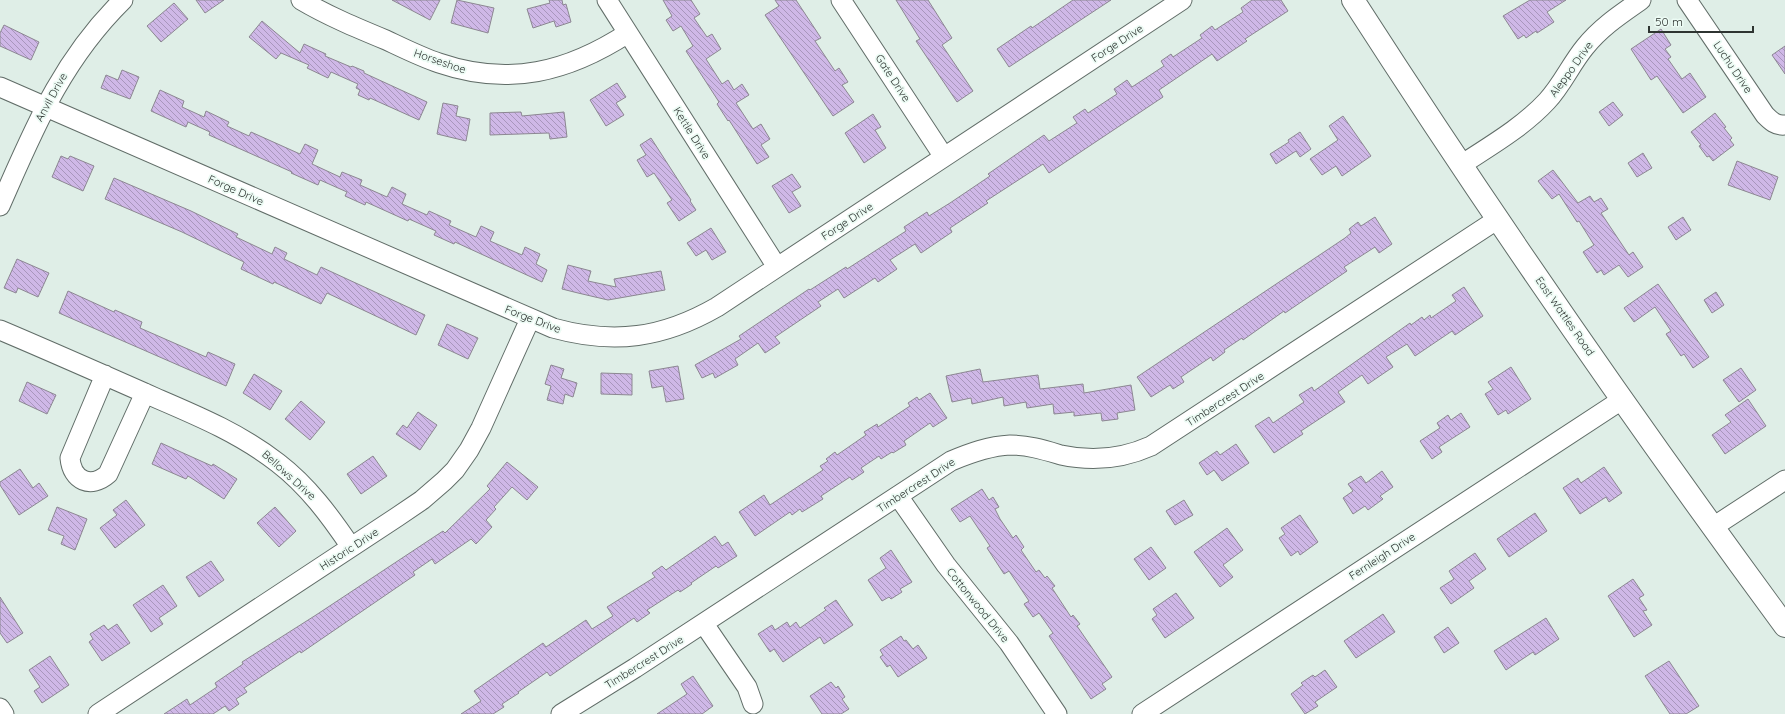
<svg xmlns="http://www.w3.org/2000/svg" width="1785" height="714" font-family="Quicksand,sans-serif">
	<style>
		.building { fill: url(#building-back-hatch); stroke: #8c8792 }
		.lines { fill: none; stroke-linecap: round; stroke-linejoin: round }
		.minor-casing { stroke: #616d68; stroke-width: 21 }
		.major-casing { stroke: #616d68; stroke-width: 24 }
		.minor { stroke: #fff; stroke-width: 19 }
		.major { stroke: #fff; stroke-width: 22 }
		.labels { text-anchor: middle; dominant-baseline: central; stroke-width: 3.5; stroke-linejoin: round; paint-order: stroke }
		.street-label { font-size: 11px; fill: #2e3431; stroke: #ecfbf4 }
	</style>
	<defs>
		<pattern id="building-back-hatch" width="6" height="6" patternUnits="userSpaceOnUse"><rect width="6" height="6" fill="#cfb8e7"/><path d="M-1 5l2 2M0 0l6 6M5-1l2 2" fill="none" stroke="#a896bc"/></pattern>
	</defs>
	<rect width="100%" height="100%" fill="#dfeee7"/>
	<path class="building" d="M196,0H224L205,13Z
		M392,0H440L430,20Z
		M457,0L494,8L488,33L451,23Z
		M549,0H562L563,5L566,4L571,22L556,27L554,21L533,28L527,9L550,3Z
		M663,0H691L700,14L694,18L707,37L712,34L721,49L706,59L722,84L728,80L734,90L742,84L749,95L736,103L753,129L761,124L770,139L761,145L769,157L757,164L729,120L728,121L717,104L719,102L686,51L693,46L681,26L673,31L666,20L672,16Z
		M775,0H796L821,38L815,41L835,71L839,68L848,82L842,85L854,102L833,116L765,15L779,6Z
		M896,0H928L952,38L942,45L973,91L957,102L916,41L920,39Z
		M1073,0H1111L1009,67L997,49L1031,26L1032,28Z
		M1252,0H1281L1288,11L1245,39L1247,41L1217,61L1212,54L1159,90L1163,97L1049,173L1043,164L986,201L988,203L950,228L952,232L921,253L915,244L890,260L897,269L878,282L875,278L844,298L838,289L818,302L821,306L775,337L780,343L765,353L758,343L735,359L738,365L715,378L713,373L702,378L695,365L741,339L739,336L809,289L810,290L846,267L847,269L906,231L904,227L927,212L929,216L950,203L990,176L988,174L1044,135L1049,141L1077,123L1073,117L1085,109L1088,113L1117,94L1114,89L1127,80L1132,87L1164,66L1161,61L1171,54L1173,57L1202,38L1200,35L1212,26L1215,30L1243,12L1241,8Z
		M1530,0H1566L1547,12L1554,22L1537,33L1536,31L1526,38L1524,35L1518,39L1503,16Z
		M174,3L188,19L161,42L147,26Z
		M262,21L300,53L304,44L326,54L325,56L351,67L352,66L364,71V73L427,102L419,120L370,98L369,100L358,95L360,90L356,88L358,84L331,72L328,78L307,68L309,65L281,53L276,59L249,37Z
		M4,25L39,42L31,60L0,46V33Z
		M1661,29L1671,45L1665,49L1671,57L1668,59L1682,79L1690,73L1706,97L1683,113L1657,76L1651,80L1631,49Z
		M1785,46V74L1772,55Z
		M122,70L139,77L130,99L101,88L106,75L118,80Z
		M617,83L626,97L616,103L624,115L606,126L590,100Z
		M160,90L184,101L182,107L204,117L206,111L229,122L227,126L249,136L251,132L300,154L305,144L318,150L312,164L340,177L342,172L362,180L360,185L387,197L392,187L406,194L402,204L427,215L429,211L451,221L449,225L476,237L481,226L494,232L490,241L522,255L525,247L540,254L536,264L547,270L542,282L455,242L454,244L434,235L436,231L409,219L408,221L366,202L365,205L345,196L347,192L320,180L318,185L291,173L292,172L209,135L210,132L188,122L186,127L151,111Z
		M1613,102L1623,115L1609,126L1599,112Z
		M443,103L458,106L456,116L470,119L466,141L437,134Z
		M521,112L522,116L564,112L567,137L550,139L549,133L490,135V113Z
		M1715,113L1726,127L1724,128L1732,138L1730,140L1734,145L1713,161L1709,156L1707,157L1699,146L1701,145L1691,132Z
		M873,114L881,127L875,130L886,148L864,163L845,133Z
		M1343,116L1371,156L1342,176L1336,166L1322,175L1310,159L1338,140L1329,126Z
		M1300,132L1311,149L1300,157L1296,151L1276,164L1270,154L1289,142L1288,140Z
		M651,138L691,200L690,201L696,210L679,221L667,203L672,200L654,173L647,177L637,160L646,155L640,145Z
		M1643,153L1652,168L1637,177L1628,163Z
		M61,156L68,159L70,156L94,166L83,191L52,177Z
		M1737,161L1778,177L1770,200L1728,185Z
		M1553,170L1578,203L1590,196L1594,202L1601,198L1608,209L1601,213L1629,255L1633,252L1643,267L1628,277L1619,265L1604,275L1601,270L1597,273L1583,252L1594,245L1579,221L1577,222L1559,194L1552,199L1538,181Z
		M792,174L801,187L792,192L801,206L789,213L772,186Z
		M114,178L191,211L238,234L236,237L272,254L275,247L287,253L284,259L317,275L321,267L425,315L416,335L327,293L321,304L274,282L273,284L241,269L244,262L182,232L105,199Z
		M1375,217L1392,244L1379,253L1375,247L1344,267L1347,271L1285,313L1284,311L1243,340L1242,338L1224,350L1225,352L1213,361L1211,357L1181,377L1184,382L1173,389L1170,385L1151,397L1137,377L1345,238L1351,233L1349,229L1358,222L1361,226Z
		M1683,217L1691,230L1676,240L1668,227Z
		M711,228L726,252L712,260L706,250L696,256L687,243Z
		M17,259L49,273L38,297L18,288L16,293L4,288Z
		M568,265L591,271L588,281L616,287L614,279L661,271L665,290L608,300L578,293L562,289Z
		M1658,284L1709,357L1693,368L1684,354L1681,356L1666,334L1671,331L1655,307L1634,322L1624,308Z
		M1464,287L1483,316L1455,335L1452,331L1415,356L1407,344L1386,357L1393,367L1368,384L1362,375L1338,392L1345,402L1301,431L1303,434L1274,453L1255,426L1269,417L1273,423L1304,402L1299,395L1312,387L1314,391L1410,323L1411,325L1422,317L1424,320L1430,315L1431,318L1456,301L1452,295Z
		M68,291L114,312L115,310L142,322L140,328L206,357L208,352L235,364L226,386L59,313Z
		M1716,292L1724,305L1712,313L1704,300Z
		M447,324L478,338L468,359L438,345Z
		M551,365L564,369L561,378L577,383L573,397L565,394L563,404L547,400L551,386L545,384Z
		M678,366L684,399L666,402L663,386L652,388L649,371Z
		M1511,367L1531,399L1508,414L1506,410L1498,415L1485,394L1493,389L1488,382Z
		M1741,368L1756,390L1739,402L1723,380Z
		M980,369L983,382L1038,375L1040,389L1083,384L1084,393L1131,385L1135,410L1117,413L1118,419L1102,421L1101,413L1074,416V412L1054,414L1053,404L1027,408L1026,402L1004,406L1003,397L972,404L971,398L952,402L946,376Z
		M601,373L632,374V395L601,394Z
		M254,374L282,391L270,410L243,393Z
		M27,382L56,395L47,414L19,401Z
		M930,393L947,418L933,427L930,423L904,441L906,445L893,453L892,452L881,459L879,456L861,468L864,472L852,480L850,477L821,496L823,499L802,512L800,509L792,515L790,512L755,536L739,512L764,495L770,505L823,470L820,466L828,461L826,459L835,452L837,455L866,435L864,432L877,424L878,427L910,406L908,403L917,397L919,400Z
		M1748,399L1766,426L1725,454L1712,435L1731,422L1725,415Z
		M301,401L325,422L310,440L285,419Z
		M418,412L437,425L420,450L396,434L403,425L407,428Z
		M1461,413L1470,427L1439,447L1442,452L1432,459L1420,441L1440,428L1437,423L1448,415L1451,420Z
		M161,443L212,466L213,464L237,479L224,499L188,476L186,479L152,464Z
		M1236,444L1249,463L1222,481L1214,470L1207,475L1199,463L1217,451L1220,455Z
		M373,456L387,476L361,494L347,474Z
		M507,462L538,487L527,500L512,487L494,507L496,509L486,520L492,527L476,544L471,539L435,564L432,559L413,572L415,575L301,653L300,651L244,688L247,692L236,699L239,704L229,711L225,706L213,714H164L187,699L190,705L217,687L215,683L243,664L242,662L316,615L443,531L445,533L490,489L487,486Z
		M1604,467L1622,493L1609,502L1606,497L1580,514L1563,488L1578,478L1581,483Z
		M20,469L33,488L39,483L48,496L19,515L0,485V482Z
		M1382,471L1393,487L1380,496L1383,499L1368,510L1365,506L1353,514L1343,498L1353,491L1348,484L1361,476L1366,483Z
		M982,489L989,500L993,497L999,507L995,509L1000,519L1013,538L1016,535L1024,547L1021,550L1036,572L1039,570L1045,578L1047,576L1055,586L1052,588L1071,617L1073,615L1080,624L1077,626L1112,677L1102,684L1106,689L1091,699L1049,636L1053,633L1039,613L1033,617L1024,604L1029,601L1009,571L1004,574L987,548L990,546L970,516L960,522L951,509Z
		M126,500L145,525L115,548L100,528L117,515L113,510Z
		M1184,500L1193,515L1175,525L1166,511Z
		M57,507L87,519L75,550L61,544L64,536L48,530Z
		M275,507L296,531L279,547L257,523Z
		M1535,513L1547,531L1509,557L1497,539Z
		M1300,515L1318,542L1300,555L1298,551L1291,556L1279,538L1285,534L1281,528Z
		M1227,528L1243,550L1223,565L1233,577L1220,587L1194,552Z
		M715,536L722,546L728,542L737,556L718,568L716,566L691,583L692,584L680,592L678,590L647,610L650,613L637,622L634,618L550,676L547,672L518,692L519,693L502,704L504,707L493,714H461L481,701L474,691L543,643L546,647L586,620L592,629L613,616L607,607L655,577L652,573L662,566L666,570Z
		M1151,547L1166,568L1149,580L1134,559Z
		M891,550L912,582L900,589L902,592L891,599L889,597L882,601L868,580L886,568L880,558Z
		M1475,553L1486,569L1469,581L1474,588L1451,604L1440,588L1454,579L1449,571Z
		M211,561L224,580L199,597L186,577Z
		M1633,579L1644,595L1639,598L1647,610L1643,611L1652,625L1634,637L1608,596Z
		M163,585L177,606L159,618L163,624L151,632L133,605Z
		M1176,593L1194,618L1165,638L1152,619L1157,615L1153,609Z
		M0,597L23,633L7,643L0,633Z
		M836,600L853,625L824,644L820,637L783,662L774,649L770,652L758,634L772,625L775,630L787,622L790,627L796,622L800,628L826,610L824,608Z
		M1383,614L1395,632L1356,658L1344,641Z
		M1546,618L1559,639L1535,655L1533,652L1506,670L1494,651Z
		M117,624L130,643L102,661L89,642L93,639L90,634L104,625L108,630Z
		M1448,627L1459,643L1444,653L1434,637Z
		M901,636L904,641L906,640L913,649L918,645L927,658L898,677L890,665L887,667L880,657L883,655L880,650Z
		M50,656L69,685L42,703L34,691L40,687L29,670Z
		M1669,661L1699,706L1686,714H1670L1645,676Z
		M1325,670L1337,687L1315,702L1318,706L1305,714L1291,694L1303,685L1301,683L1313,675L1315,677Z
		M693,676L713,706L702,714H657L687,694L681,684Z
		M831,682L836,688L838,686L845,697L842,699L849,709L841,714H822L810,696Z"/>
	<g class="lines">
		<defs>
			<path id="minor" d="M301,0C328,16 357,28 386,40C403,48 421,57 439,63C509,87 568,72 628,33
				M607,0L777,267
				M841,0L944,157
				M1687,0L1765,115C1771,121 1776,126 1785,125
				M0,87L553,328C614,345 663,338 717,307L1182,0
				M1461,165C1490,146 1523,127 1547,101C1562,85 1571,64 1585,47C1601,27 1621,14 1641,0
				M0,206C34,129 61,61 123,0
				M0,330C52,352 104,375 156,398C198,416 241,434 278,463C308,486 330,516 351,547
				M105,375L70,458C72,481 91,489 108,474L145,393
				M898,496L946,565L1009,643L1057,714
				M1713,527L1785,480
				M704,624L747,687L753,704
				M0,708L4,714
				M98,714L397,517L422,500L444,481L455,470L469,450L481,428L530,319
				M561,714L635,668L951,461C970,453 989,446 1010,445C1028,445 1044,450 1061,455C1093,462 1122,459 1151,446L1498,219
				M1142,714L1623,399"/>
			<path id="major" d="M1353,0C1490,213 1635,422 1785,626"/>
		</defs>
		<use href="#minor" class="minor-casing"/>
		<use href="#major" class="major-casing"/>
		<use href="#minor" class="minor"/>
		<use href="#major" class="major"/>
	</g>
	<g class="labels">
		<g class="street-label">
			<text transform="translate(1117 43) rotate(-33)">Forge Drive</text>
			<text transform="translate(440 61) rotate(19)">Horseshoe</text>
			<text transform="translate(1733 67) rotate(56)">Luchu Drive</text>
			<text transform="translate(1571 69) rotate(-54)">Aleppo Drive</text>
			<text transform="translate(893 78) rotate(57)">Gate Drive</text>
			<text transform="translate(51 97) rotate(-61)">Anvil Drive</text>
			<text transform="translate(692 133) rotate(58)">Kettle Drive</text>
			<text transform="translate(236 190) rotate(24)">Forge Drive</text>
			<text transform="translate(847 221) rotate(-33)">Forge Drive</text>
			<text transform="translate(1565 316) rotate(55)">East Wattles Road</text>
			<text transform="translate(533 319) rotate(21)">Forge Drive</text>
			<text transform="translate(1225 399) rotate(-33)">Timbercrest Drive</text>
			<text transform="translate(289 475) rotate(42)">Bellows Drive</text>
			<text transform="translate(916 485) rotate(-33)">Timbercrest Drive</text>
			<text transform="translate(349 549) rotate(-33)">Historic Drive</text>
			<text transform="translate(1382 556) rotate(-33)">Fernleigh Drive</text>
			<text transform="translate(978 605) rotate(51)">Cottonwood Drive</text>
			<text transform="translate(644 662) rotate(-32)">Timbercrest Drive</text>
		</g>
	</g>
	<path d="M1649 26v6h104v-6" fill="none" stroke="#2e3431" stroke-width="2"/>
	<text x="1655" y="26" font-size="12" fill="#2e3431" stroke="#ecfbf4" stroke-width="3" paint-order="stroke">50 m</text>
</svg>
